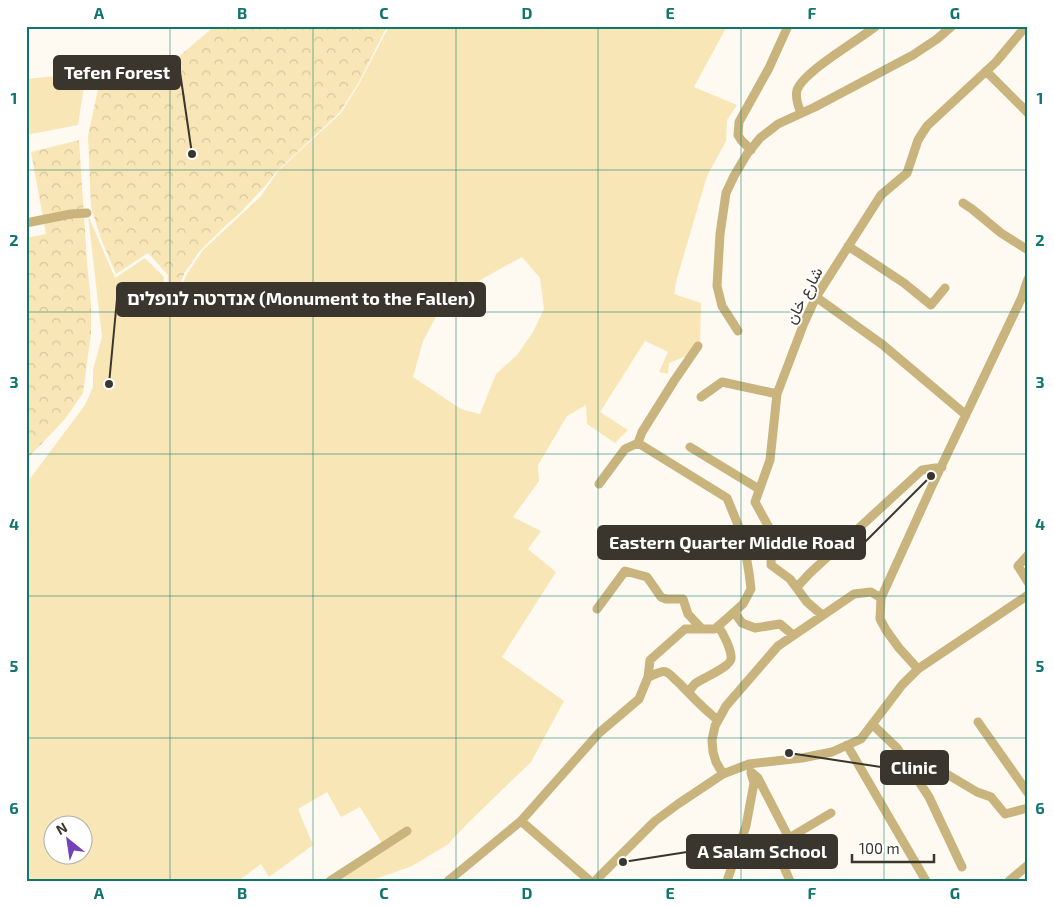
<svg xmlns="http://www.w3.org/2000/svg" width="1054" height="907" font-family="'Exo 2',Vazirmatn,'Noto Sans Hebrew',sans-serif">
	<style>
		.green { fill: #f9e6b7; fill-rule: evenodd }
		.forest { fill: url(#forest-crowns) }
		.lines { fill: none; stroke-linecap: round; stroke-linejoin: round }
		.minor { stroke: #c9b47e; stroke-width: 9 }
		.grid { fill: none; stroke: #0f766e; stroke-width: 1; stroke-opacity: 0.55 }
		.labels { text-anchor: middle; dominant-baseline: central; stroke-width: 4; stroke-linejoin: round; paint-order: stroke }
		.street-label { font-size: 16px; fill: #3a362d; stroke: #fff }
		.leader { fill: none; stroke: #3a362d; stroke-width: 2 }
		.callout-dot { fill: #3a362d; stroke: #fff; stroke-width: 2 }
		.callout { fill: #3a362d; stroke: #3a362d; stroke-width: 2 }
		.callout-label { font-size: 18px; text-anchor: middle; font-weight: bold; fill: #fff }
		.neatline { fill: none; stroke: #0f766e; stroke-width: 2 }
		.grid-label { font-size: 16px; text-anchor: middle; font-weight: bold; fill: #0f766e }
	</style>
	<defs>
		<pattern id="forest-crowns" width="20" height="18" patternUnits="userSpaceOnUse" patternTransform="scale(1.25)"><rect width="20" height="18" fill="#f9e6b7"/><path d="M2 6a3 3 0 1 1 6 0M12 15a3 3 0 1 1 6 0" fill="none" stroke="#d6c69e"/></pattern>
	</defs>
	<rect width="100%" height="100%" fill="#fefaf1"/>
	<path class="green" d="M389,26H727L694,87L737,105L727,120L726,141L707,176L677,278L674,294L701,303L700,345L689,355L669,363L668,374L659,372L668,352L645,341L600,412L628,430L615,443L587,424L586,405L567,416L538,465L539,481L513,517L541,531L528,549L556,572L502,657L564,701L531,762L467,824L447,845L412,866L370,881H339L365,859L385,848L360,807L341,817L327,792L298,809L313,845L269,877L261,864L238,881H26V484L85,405L93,387V370L102,337L88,215L115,278L145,258L164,277V291L177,295L187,274L203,250L261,196L278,171L341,113L359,84ZM522,257L540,278L544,309L533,332L517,355L496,374L480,414L461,409L413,377L423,341L437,315L482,279ZM52,824H82V854H52Z
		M86,73L78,125L26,135V79Z"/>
	<path class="forest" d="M215,26H387L359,82L340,112L276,172L266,185L240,213L223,228L199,252L185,272L177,292L167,291L168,275L148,253L116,274L101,239L91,207L88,136L100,80L105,67L177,58Z
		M79,140L87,262L91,304V333L83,393L65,419L26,460V238L46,234L31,152Z"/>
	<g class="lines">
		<path class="minor" d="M986,71L1028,113
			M801,113C798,106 795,98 797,90C804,71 859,40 876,26
			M751,150L741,140L738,135L739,122L769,68L788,26
			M963,203L972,209L1001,233L1028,250
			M26,223L71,214L87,213
			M848,246L904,283L931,305L945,288
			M816,297L883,345L966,415
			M738,331L722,306L717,286L720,234L726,193L734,176L747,154L760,138L778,124L815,107L913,55L937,39L952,26
			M701,397L722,382L777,394
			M638,443L642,432L674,381L698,346
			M690,447L759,489
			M599,484L625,449L638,443L727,498L743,537L749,573L751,589L743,604L734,612
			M1028,555L1018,566L1028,582
			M797,587L810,573L922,470L942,467
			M597,609L625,571L647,577L661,597L666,599H683L688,614L702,629
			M822,615L807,602L790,579L771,565L772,533L755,502L770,460L777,394L804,323L816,297L881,195L907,173L918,140L927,126L996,62L1026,26
			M918,669L899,648L886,630L880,619L881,598L931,488L1022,297L1028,279
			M648,677C652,676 662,670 666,672C670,673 674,679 678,682C691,695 703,709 718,720
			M689,692C691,689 693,685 696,683C703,678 730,667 731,659C732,650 723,633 718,626
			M978,722L1028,793
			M872,724L897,748L929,797L962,867
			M847,745L926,881
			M751,772L758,778L789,838L781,854L783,865L790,881
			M945,773L977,792L991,797L1005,814L1028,808
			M723,774L716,762L713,752L712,740L715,726L726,706L778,646L854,594L871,592L881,598
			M521,821L590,881
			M789,838L831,813
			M330,881L407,831
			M448,881L521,821L599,733L639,699L648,677L650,660L685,629H715L734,612L742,623L755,628L780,624L793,635
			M595,881L655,821L678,804L723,774L749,764L802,758L832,752L861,739L902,685L918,669L1028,595
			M727,881L746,826L754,783L751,773
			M1009,881L1028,865"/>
	</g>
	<path class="grid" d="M170,26V881M313,26V881M456,26V881M598,26V881M741,26V881M884,26V881M26,170H1028M26,312H1028M26,454H1028M26,596H1028M26,738H1028"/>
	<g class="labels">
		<g class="street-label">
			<text transform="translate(803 295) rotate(-62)">شارع خان</text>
		</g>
	</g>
	<path class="leader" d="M192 154L180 72M109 384L117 299M931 476L865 542M789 753L881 767M623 862L687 852"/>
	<g class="callout-dot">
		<circle cx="192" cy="154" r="5"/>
		<circle cx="109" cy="384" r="5"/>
		<circle cx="931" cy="476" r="5"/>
		<circle cx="789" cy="753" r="5"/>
		<circle cx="623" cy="862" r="5"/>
	</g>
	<g class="callout">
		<rect x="54" y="56" width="126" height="33" rx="5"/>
		<rect x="117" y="283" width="368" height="33" rx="5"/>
		<rect x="598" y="526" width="267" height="33" rx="5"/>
		<rect x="881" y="751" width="67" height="33" rx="5"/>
		<rect x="687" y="835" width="150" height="33" rx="5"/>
	</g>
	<g class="callout-label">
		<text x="117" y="79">Tefen Forest</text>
		<text x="301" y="305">אנדרטה לנופלים (Monument to the Fallen)</text>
		<text x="732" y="549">Eastern Quarter Middle Road</text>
		<text x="914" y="774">Clinic</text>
		<text x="762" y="858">A Salam School</text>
	</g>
	<rect width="1054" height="907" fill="none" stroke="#ffffff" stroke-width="55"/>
	<g transform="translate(68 840) rotate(330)"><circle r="24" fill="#ffffff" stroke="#b0afab"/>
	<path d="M0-4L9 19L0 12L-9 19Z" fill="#7341b9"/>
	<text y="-8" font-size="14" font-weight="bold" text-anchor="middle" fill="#3a362d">N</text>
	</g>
	<path d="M852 854v8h82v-8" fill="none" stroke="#3a362d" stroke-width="2.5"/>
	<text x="859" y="854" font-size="15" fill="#3a362d" stroke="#ffffff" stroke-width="4" paint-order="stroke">100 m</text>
	<rect x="28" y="28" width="998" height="852" class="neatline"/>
	<g class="grid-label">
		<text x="99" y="19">A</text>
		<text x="242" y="19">B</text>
		<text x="384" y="19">C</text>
		<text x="527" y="19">D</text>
		<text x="670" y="19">E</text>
		<text x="812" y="19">F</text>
		<text x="955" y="19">G</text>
		<text x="14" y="104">1</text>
		<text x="1040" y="104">1</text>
		<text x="14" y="246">2</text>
		<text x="1040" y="246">2</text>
		<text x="14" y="388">3</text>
		<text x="1040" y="388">3</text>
		<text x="14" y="530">4</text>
		<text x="1040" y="530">4</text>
		<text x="14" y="672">5</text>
		<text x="1040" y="672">5</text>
		<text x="14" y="814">6</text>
		<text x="1040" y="814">6</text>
		<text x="99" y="899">A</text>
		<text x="242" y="899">B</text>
		<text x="384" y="899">C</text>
		<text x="527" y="899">D</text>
		<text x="670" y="899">E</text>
		<text x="812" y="899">F</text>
		<text x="955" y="899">G</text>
	</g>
</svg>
